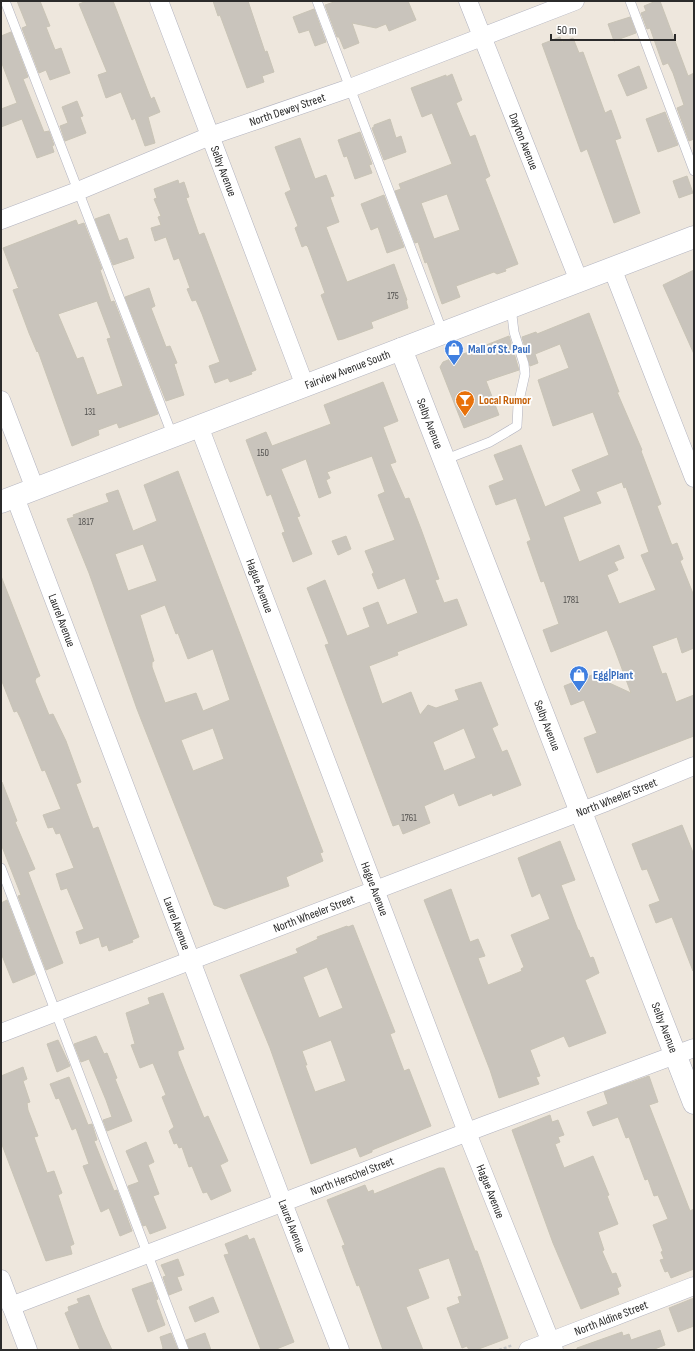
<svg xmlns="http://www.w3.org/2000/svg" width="695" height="1351" font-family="'Sofia Sans Condensed',sans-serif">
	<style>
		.building { fill: #c9c4bc; stroke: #c9c4b6; fill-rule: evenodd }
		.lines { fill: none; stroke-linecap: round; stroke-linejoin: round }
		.lane-casing { stroke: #b1b2bf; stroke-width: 10 }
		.street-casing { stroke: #b1b2bf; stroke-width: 19 }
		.secondary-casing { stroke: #b1b2bf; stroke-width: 23 }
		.path { stroke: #c8c8c8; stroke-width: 2.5; stroke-dasharray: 3 2; stroke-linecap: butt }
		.lane { stroke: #fff; stroke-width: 9 }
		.street { stroke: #fff; stroke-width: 18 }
		.secondary { stroke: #fff; stroke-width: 22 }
		.labels { text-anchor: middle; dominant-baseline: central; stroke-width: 3.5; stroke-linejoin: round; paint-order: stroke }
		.number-label { font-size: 10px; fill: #52514f }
		.street-label { font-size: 12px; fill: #2b2b2b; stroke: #fff }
		.shop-label { font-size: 12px; font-weight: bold; fill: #366cbe; stroke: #fff; text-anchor: start }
		.food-label { font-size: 12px; font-weight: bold; fill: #c56008; stroke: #fff; text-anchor: start }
	</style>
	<rect width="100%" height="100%" fill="#eee7dd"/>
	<path class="building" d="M17,1H40L50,26L46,27L55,50L61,48L70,73L50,80L46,70L39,73L22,28L27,26Z
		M87,1H113L151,99L154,97L160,112L148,117L155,143L145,146L135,118L132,120L121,92L106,98L98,75L107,72L79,4Z
		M213,1H248L265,52L267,51L274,72L262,76L264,82L247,88L220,15L218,16Z
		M337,1H408L416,20L389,31L386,24L376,28L352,23L359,43L344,49L339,37H337L325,5Z
		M656,1H660L688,76L694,73V139L689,141L677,108L684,105L673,73L668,63L663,65L650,28L647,29L641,13L646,11L644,6Z
		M314,9L326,42L315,46L309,30L299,33L293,17Z
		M630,17L636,33L614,41L608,24Z
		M11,32L28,77L23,79L44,132L49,131L54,145L52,146L54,152L37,158L22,119L1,127V109L17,103L1,61V36Z
		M560,37L562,42L573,38L579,53L583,52L605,113L611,110L621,138L615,140L640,213L614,223L587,149L581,152L542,44Z
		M639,66L647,88L627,96L618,75Z
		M452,74L462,100L456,103L470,137L475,135L490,176L485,179L518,264L505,269L506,271L497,274L494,272L456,286L460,297L442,304L427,262L425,263L418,242L415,243L395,191L401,189L399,184L452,164L432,113L422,117L411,88L446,75V77ZM447,194L460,230L434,239L421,203Z
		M77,101L83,116L80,117L86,133L65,141L60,126L68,123L62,107Z
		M665,112L678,145L658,152L646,119Z
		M390,119L396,138L401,136L406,152L384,160L372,128L374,127V125Z
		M360,132L372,164L369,165L372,173L355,179L347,156L344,157L338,140Z
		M300,138L315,179L326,175L334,196L330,197L339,222L326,227L347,282L394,264L407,300L406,301L408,308L371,322L373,328L343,339L338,340L321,295L325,293L308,247L306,245L302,247L295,228L298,226L285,193L291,190L275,147Z
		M687,176L693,193L679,198L673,181Z
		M178,180L179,184L184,182L189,197L186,198L199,235L204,233L256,370L251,372L252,374L230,382L228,378L215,383L209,366L220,362L202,314L196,300L192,301L187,289L190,288L179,258L174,260L166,237L155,241L151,228L161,225L158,217L161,216L154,199L157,198L154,189Z
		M384,195L404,247L387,253L378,227L371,230L361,204Z
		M109,214L119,241L127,238L134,258L113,265L95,219Z
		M76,220L78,225L84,223L102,269L100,270L111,302L114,301L158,414L119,428L117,423L98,430L99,435L72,446L38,351L37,352L29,333L13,290L19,288L18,287L3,248ZM97,301L111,338L107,339L123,386L97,395L83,357L77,359L58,314Z
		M694,270V354L663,285Z
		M149,288L155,306L151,308L166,347L170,346L177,363L174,364L184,395L166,401L125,297Z
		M589,313L619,392H617L642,450L641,451L661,504L657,506L671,543L672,545L677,543L683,559L680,561L694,596V648L682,653L677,637L652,646L662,674L666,673L676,702L694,695V736L597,773L584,738L597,733L584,700L571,705L564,686L592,675L631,693L615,650L607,630L551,652L543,630L559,624L544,581L541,582L527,542L531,540L516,498L496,505L489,486L504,480L494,455L521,445L545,507L581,491L572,470L609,455L593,412L553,426L538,380L569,368L560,344L535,354L538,363L530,366L522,337L536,332L537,334ZM622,482L624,488L626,487L649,552L641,555L656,590L619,604L607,575L618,570L614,562L624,558L619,545L579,562L563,517L601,503L596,492Z
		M509,336L519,370L486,381L499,415L464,428L440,367L443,362Z
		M383,382L398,421L383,427L396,462L390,464L405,499L409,498L421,529L439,579L435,580L444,603L457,599L467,625L397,652L398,655L369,666L382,704L411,692L420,715L428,705L436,708L459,700L455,690L481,682L498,725L492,728L502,752L507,750L521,785L493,796L492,793L459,806L454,793L424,806L430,823L403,834L399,824L393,826L325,645L329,644L307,588L325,580L347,636L370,627L363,608L378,602L387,625L418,613L405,578L378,589L372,574L374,573L365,551L395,540L378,495L385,492L372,456L327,472L330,478L326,480L331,493L319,498L306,459L281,469L300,516L297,517L312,554L293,562L282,533L285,532L271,494L267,496L246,440L266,432L272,446L331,424L324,405ZM464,728L476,758L444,771L433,742Z
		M178,471L323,852L320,853L323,861L286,877L289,886L225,909L214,905L137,709L89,573L67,519L74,517L73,515L109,502L106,494L118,490L133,531L157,521L144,485ZM143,544L157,581L128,591L115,554ZM165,605L176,634L178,633L188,659L213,649L230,700L203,711L196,693L165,703L152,667V662L154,661L140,615ZM213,728L224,759L193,771L181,740Z
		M346,536L351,549L338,555L332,541Z
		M1,576L40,676L36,678L35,681L49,715L53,714L66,741L81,782L76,784L93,829L98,827L139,937L132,940L133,942L109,951L107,945L102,947L99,937L80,944L76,932L84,929L67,888L61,890L56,874L74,868L60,833L56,834L53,827L48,828L43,815L61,809L45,770L42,771L21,719L17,711L14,712L1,679Z
		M1,782H2L17,821L15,822L35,869L28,872L63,963L46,970L18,896L21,895L1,844Z
		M682,825L694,855L693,971L672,917L656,923L649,905L660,901L647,869L642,870L632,844Z
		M560,841L575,880L561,885L578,930H579L590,958L593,957L594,959L599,973L585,980L606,1033L569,1047L564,1036L530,1050L540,1076L536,1077L539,1084L499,1098L490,1070L424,900L451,889L470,942L478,939L485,956L478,958L488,985L522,971L521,969L524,967L511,935L550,919L540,893L532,897L518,858Z
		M7,900L35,974L13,983L1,953V903Z
		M353,925L395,1032L390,1034L404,1071L409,1069L431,1126L372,1150V1152L360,1157L356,1147L311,1164L270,1048L240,975L298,953L296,949L318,939L317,937L347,926L348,927ZM327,967L343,1008L319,1018L303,977ZM331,1040L346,1081L315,1092L305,1065H307L302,1051Z
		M163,993L184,1049L178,1051V1054L188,1079L204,1118L208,1116L228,1161L220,1165L231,1191L211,1200L207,1192L203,1193L192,1166L189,1167L182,1147L179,1148L177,1143L174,1144L169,1131L174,1127L162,1097L166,1095L153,1063L140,1068L131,1045L135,1044L126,1013L150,1004L148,998Z
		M96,1036L104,1054L107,1053L117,1078L115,1079L132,1121L107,1131L103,1120L112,1117L106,1100L89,1059L81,1062L74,1044Z
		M58,1040L70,1066L57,1072L47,1044Z
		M23,1067L27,1079L23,1081L30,1102L27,1103L28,1110L38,1136L34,1137L47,1173L54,1171L62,1193L58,1195L74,1244L70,1246L72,1254L46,1261L1,1142V1076Z
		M649,1076L658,1102L649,1105L690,1211L694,1209V1269L671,1278L668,1271L665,1272L660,1260L664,1259L661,1252L663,1251L653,1225L668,1219L658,1195L654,1196L648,1179L645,1180L629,1137L626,1138L618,1117L593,1126L587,1112L608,1104L604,1092Z
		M69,1077L88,1125L92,1124L97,1140L94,1141L114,1191L117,1190L132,1231L120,1236L109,1208L101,1212L83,1166L89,1164L76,1128L72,1130L59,1098L56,1099L50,1084Z
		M550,1115L552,1122L558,1120L564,1135L558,1137L560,1142L555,1144L564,1168L593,1156L609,1195L607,1196L618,1224L598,1232L604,1250L602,1251L612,1274L616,1273L621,1286L617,1288L619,1294L581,1309L553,1243L512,1130Z
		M146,1142L154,1162L148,1165L159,1194L153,1196L166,1228L150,1234L146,1225L143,1226L128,1186L139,1182L126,1151Z
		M439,1168H444L475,1251H477L508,1338L476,1350H469L467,1346L462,1348L447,1308L460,1303L458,1297L462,1296L449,1258L418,1269L429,1298L406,1307L423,1350H383L359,1285L357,1286L349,1265L342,1246L345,1245L327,1200L365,1185L368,1192L373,1190L374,1194Z
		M247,1235L249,1240L254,1238L294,1342L274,1350H261L224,1255L229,1254L225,1244Z
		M178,1259L184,1275L177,1277L182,1290L169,1295L163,1277L166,1276L161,1265Z
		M152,1282L158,1299L156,1300L165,1325L148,1332L132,1289Z
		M89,1295L102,1328L112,1350H80L65,1313L69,1311L68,1307L79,1303L77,1299Z
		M213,1297L219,1312L195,1322L189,1307Z
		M694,1298V1326L678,1332L669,1308Z
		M660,1330L665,1345L652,1350H577V1348L622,1332L623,1336L629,1334L631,1340Z
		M171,1333L178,1350H162L163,1348L160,1337Z
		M205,1333L211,1350H190L186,1340Z"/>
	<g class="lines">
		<defs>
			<path id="lane" d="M5,1L173,437
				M317,1L443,333
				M630,1L694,171
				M444,460L490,442L517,426L518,405L525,374L524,364L514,332L511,307
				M1,868L184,1350"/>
			<g id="street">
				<path id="s1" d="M159,1L305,386"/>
				<path id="s2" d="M468,1L579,281"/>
				<path id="s3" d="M1,220L78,191L210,136L350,88L575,1"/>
				<path d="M612,268L694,478"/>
				<path d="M1,400L35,489"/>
				<path id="s4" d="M199,426L470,1140L554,1350"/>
				<path id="s5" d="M15,497L283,1203L340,1350"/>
				<path id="s6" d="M1,1033L606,802L694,766"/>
				<path d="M1,1279L28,1350"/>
				<path id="s7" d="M11,1306L486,1125L694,1048"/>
				<path id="s8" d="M528,1350L694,1286"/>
			</g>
			<g id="secondary">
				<path id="s9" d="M401,349L694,1103"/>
				<path id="s10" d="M1,502L694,237"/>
			</g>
		</defs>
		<use href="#lane" class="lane-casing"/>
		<use href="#street" class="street-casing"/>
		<use href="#secondary" class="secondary-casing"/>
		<path class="path" d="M499,1350L513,1345"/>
		<use href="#lane" class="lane"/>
		<use href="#street" class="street"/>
		<use href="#secondary" class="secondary"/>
	</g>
	<defs>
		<symbol id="shop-pin" viewBox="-11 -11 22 30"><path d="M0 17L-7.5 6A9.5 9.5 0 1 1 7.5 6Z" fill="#3f7fe0" stroke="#fff"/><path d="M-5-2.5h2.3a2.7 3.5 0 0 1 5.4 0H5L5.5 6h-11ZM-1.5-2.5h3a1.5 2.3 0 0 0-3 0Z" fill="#fff"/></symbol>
		<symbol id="bar-pin" viewBox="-11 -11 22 30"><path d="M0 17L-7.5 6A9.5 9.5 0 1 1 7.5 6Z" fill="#e8710a" stroke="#fff"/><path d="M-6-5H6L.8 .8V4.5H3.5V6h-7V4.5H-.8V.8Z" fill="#fff"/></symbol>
	</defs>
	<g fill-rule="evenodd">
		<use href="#shop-pin" x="443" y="338" width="22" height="30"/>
		<use href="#bar-pin" x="454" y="389" width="22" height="30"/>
		<use href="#shop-pin" x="568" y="664" width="22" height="30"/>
	</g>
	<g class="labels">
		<g class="number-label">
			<text x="393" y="296">175</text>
			<text x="90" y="412">131</text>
			<text x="263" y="453">150</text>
			<text x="86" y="522">1817</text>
			<text x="571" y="600">1781</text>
			<text x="409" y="818">1761</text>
		</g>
		<g class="street-label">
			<text stroke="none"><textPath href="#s3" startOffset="307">North Dewey Street</textPath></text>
			<text stroke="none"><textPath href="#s2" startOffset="151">Dayton Avenue</textPath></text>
			<text stroke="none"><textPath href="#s1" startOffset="182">Selby Avenue</textPath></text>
			<text stroke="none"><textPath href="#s10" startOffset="371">Fairview Avenue South</textPath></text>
			<text stroke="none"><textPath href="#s9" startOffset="80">Selby Avenue</textPath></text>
			<text stroke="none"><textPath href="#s4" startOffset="171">Hague Avenue</textPath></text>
			<text stroke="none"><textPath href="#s5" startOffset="132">Laurel Avenue</textPath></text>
			<text stroke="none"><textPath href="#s9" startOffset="404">Selby Avenue</textPath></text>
			<text stroke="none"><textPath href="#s6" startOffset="659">North Wheeler Street</textPath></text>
			<text stroke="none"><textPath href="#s4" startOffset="495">Hague Avenue</textPath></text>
			<text stroke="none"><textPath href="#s6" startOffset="335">North Wheeler Street</textPath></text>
			<text stroke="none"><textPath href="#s5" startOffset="456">Laurel Avenue</textPath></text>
			<text stroke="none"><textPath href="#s9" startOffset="728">Selby Avenue</textPath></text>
			<text stroke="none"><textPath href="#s7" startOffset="365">North Herschel Street</textPath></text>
			<text stroke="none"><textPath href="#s4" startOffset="819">Hague Avenue</textPath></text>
			<text stroke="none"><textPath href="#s5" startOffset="780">Laurel Avenue</textPath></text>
			<text stroke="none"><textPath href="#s8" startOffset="89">North Aldine Street</textPath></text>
		</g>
		<g class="shop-label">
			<text x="468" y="349">Mall of St. Paul</text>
			<text x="593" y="675">Egg|Plant</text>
		</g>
		<g class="food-label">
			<text x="479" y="400">Local Rumor</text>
		</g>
	</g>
	<rect width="695" height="1351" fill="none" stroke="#2b2b2b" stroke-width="4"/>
	<path d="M551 34v6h124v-6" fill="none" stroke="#2b2b2b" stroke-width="2"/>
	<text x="557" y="34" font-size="12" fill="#2b2b2b" stroke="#ffffff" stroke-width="3" paint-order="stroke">50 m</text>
</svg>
